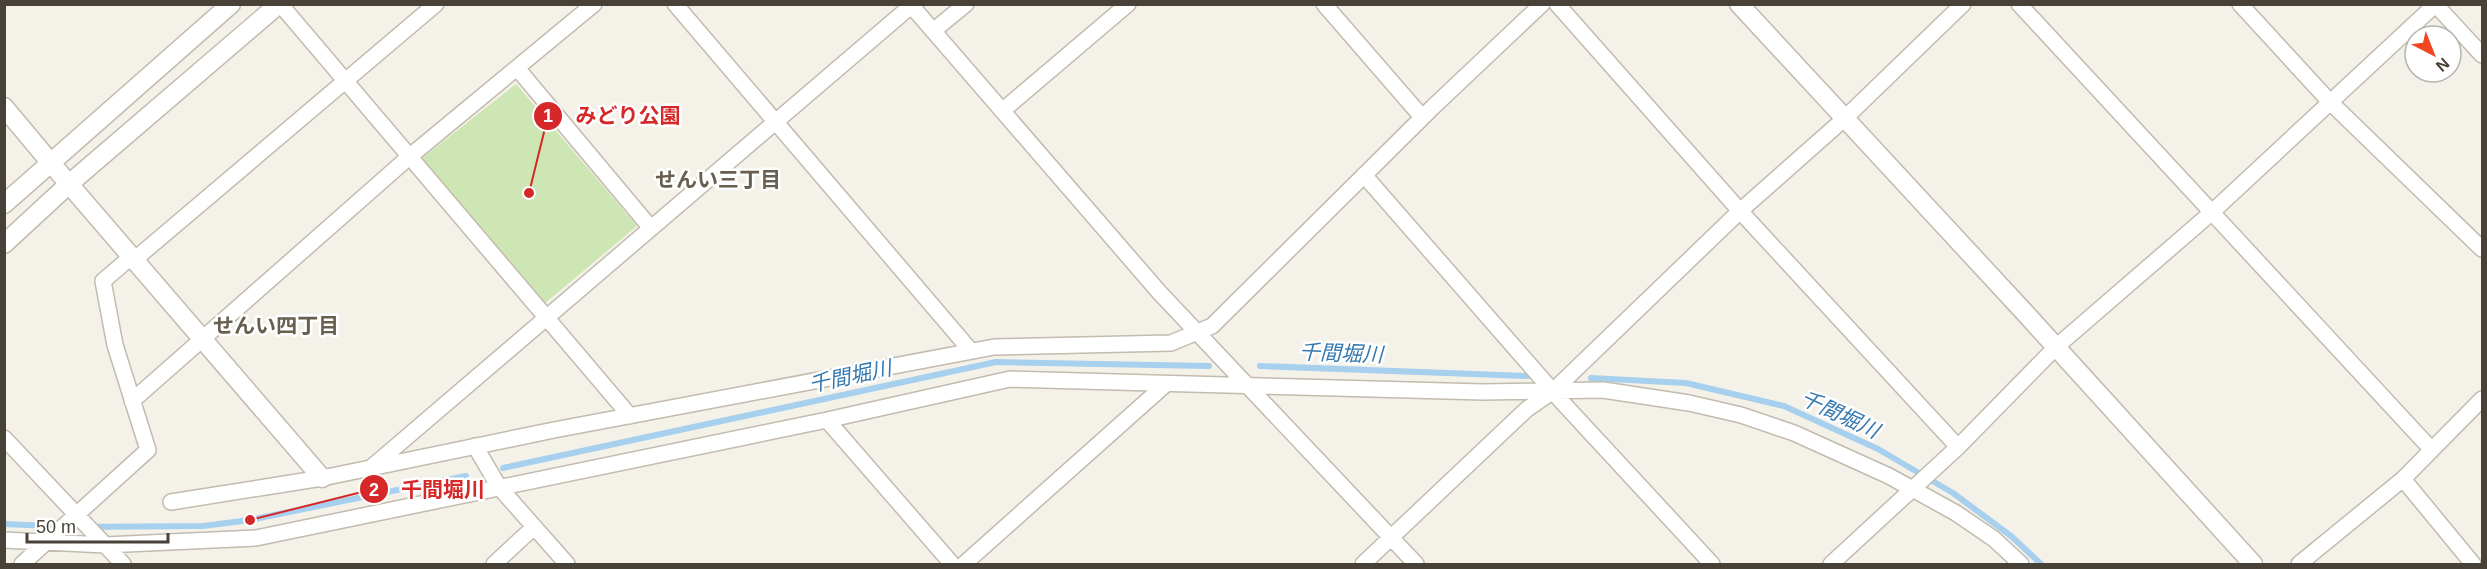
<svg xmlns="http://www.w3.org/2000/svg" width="2487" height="569" font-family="Arial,'Noto Sans JP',sans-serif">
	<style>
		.green { fill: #cee6b3 }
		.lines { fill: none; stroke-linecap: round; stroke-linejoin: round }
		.stream { stroke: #a7d0ee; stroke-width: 6 }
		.minor-casing { stroke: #c2bbae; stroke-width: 18 }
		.tertiary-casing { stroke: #c2bbae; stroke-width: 21 }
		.minor { stroke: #fff; stroke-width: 15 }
		.tertiary { stroke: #fff; stroke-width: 18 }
		.labels { text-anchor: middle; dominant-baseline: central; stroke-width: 5; stroke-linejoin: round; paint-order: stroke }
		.neighbourhood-label { font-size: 21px; font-weight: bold; fill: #695f4f; stroke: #fff }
		.water-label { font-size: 21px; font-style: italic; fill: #3479b0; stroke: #fff }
		.leader { fill: none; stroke: #d62828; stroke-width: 2 }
		.callout-dot { fill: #d62828; stroke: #fff; stroke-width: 2 }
		.mark-label { font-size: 18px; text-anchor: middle; font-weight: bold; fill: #fff }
		.callout-label { font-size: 21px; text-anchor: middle; font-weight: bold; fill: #d62828; stroke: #fff; stroke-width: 5; stroke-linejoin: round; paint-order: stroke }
	</style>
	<rect width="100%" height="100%" fill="#f4f1e9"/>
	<path class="green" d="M516,84L637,226L544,304L421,159Z"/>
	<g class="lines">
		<path class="stream" d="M1260,366L1528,376
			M1591,378L1686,383L1784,406L1878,449L1953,493L2011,536L2041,564
			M503,468L996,362L1209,366
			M4,524L71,527L203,526L250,520L466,476"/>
		<defs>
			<path id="minor" d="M280,4L630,416
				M675,4L971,351
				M910,4L1159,292L1416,564
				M1324,4L1422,117
				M1557,4L1740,211L1958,447
				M2019,4L2431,449
				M2240,4L2330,102L2482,249
				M2435,4L2482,55
				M933,31L966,4
				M517,68L650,227
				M1002,111L1128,4
				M1364,175L1563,403L1712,564
				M134,260L436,4
				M132,401L409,157L594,4
				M827,420L952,564
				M4,438L123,564
				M475,446L499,487L567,564
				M373,466L911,6
				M2403,479L2473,564
				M171,502L322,478L554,430L994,347L1171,343L1212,326L1433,107L1542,4
				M4,540L105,545L256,538L827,420L1010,379L1483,392L1603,390L1689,403L1741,415L1794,433L1889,476L1956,513L1994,539L2021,564
				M22,564L148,450L115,345L103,281L131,257
				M494,564L533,528
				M964,564L1166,384
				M1363,564L1527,409L1553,391L1740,211L1844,119L1963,4
				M1831,564L1958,447L2056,347L2211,213L2436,4
				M2299,564L2403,479L2482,399"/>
			<path id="tertiary" d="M1739,4L2026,314L2253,564
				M4,107L50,162L322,478
				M4,204L231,4
				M4,244L69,184L279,4"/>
		</defs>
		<use href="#minor" class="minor-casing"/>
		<use href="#tertiary" class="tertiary-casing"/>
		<use href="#minor" class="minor"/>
		<use href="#tertiary" class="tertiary"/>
	</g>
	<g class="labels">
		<g class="neighbourhood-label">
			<text x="718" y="179">せんい三丁目</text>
			<text x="276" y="325">せんい四丁目</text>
		</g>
		<g class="water-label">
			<text transform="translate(1341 353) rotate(2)">千間堀川</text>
			<text transform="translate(850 376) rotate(-12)">千間堀川</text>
			<text transform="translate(1840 414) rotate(25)">千間堀川</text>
		</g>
	</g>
	<path class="leader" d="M529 193L548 116M250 520L374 489"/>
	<g class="callout-dot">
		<circle cx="529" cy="193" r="6"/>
		<circle cx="250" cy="520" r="6"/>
		<circle cx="548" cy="116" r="15"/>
		<circle cx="374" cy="489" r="15"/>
	</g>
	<g class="mark-label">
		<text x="548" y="122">1</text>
		<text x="374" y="496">2</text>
	</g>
	<g class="callout-label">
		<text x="628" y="123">みどり公園</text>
		<text x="443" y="497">千間堀川</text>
	</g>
	<rect width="2487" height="569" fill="none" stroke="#474137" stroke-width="12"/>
	<g transform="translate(2433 54) rotate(138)"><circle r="28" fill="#ffffff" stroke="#b5b3af" stroke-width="1.5"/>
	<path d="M0-4.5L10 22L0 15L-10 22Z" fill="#f24521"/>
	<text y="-9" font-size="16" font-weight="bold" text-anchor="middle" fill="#474137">N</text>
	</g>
	<path d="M27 533v9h141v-9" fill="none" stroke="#474137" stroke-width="3"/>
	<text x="36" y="533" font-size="18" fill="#474137" stroke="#ffffff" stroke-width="4.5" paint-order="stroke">50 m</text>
</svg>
